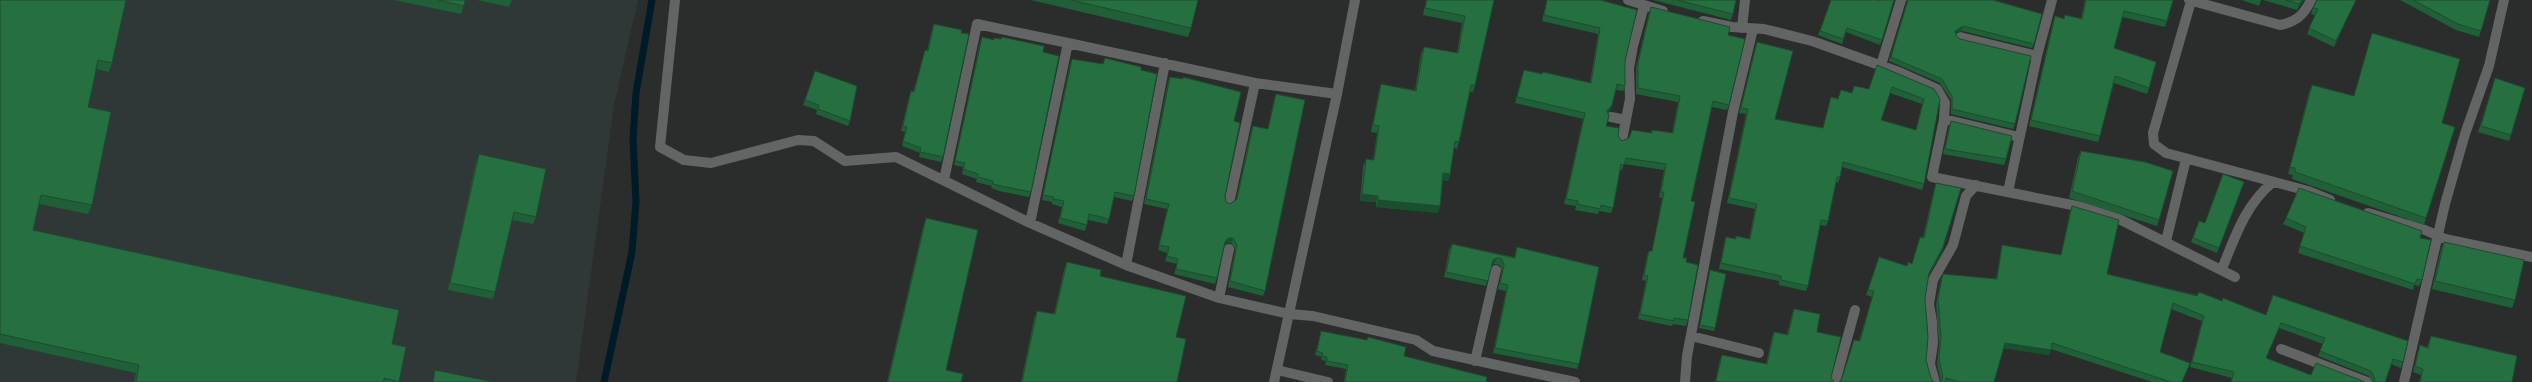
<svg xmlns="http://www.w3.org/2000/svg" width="2532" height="382" font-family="Barlow,sans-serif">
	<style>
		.built { fill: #2f3836 }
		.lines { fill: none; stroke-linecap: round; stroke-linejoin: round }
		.stream { stroke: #011a27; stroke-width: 7 }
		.minor { stroke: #636464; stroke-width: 10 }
		.tertiary { stroke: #636464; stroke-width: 10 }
		.wall { fill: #205f38; fill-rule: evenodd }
		.shaded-wall { fill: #1a4e2e }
		.building { fill: #256f41; stroke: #1a4e2e; fill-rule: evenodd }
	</style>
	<rect width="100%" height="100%" fill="#2a2d2c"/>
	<path class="built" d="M0,0H638L614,105L576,382H0Z"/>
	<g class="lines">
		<path class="stream" d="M604,382L632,252L636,202L633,139L636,93L652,0"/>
		<path class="minor" d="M675,0L660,147L684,160L711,163L798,140L814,141L845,161L896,157L1030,223L1126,265L1219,298L1289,314L1313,316L1416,340L1433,351L1575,382
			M1628,0L1663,11
			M2189,0L2280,25C2296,22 2304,15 2311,0
			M2191,1L2153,133L2154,144L2166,153L2308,191L2330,200
			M1703,21L1732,27L1764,29L1812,41L1899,72L1937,89L1945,103L1944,119L1932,177L2082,207L2119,219L2235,277
			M1742,28L1745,0
			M1960,37L2037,56
			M1881,65L1901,0
			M1611,117L1626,120
			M1944,119L2019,137
			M1622,140L1630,99L1629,68L1633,46L1644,6
			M944,180L977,24L1068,43
			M2008,192L2037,56L2052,0
			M1229,203L1255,83
			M2368,213L2425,230L2445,239L2532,257
			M1030,223L1068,43L1255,83L1337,94
			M2166,241L2186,159
			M1126,265L1165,63
			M2222,269C2235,237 2245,205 2273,182
			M1219,298L1229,249
			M1691,336L1759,353
			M2281,349L2367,382
			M1475,361L1496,270
			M1277,370L1328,382
			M1685,382L1687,356L1733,112L1753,29
			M1835,382L1855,310
			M1935,382L1930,364L1933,343L1932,321L1929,304L1933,280L1953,245L1966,196L1976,185
			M2404,382L2445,204L2465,134L2489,66L2504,0"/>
		<path class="tertiary" d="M1274,382L1337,94L1355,0"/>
	</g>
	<path class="wall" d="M0,0L112,63L109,72L96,69L88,107L92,205L88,214L39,204L33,230L392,344L406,347L399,382H134L136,373L0,343Z
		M394,0H465L461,14Z
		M477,0H512L509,7Z
		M1031,0H1198L1191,28L1188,37Z
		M1426,0H1494L1475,85L1473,92H1470L1459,142L1457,149L1454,148L1450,174L1448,181L1443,180L1440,206L1438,213L1376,207V202L1360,201L1363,166L1366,159L1373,160L1377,133L1371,132L1379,90L1381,84L1415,90L1421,54L1424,47L1457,53L1462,23L1423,15Z
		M1547,0H1600L1625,61V86L1623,91L1616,90L1610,111L1607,113L1606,126L1622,141L1629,139L1632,130L1651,133L1652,130L1672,133L1678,102L1636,94V68L1649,13L1651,7L1728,35L1729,105L1727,110L1712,107L1691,201L1683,258L1686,262L1688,320L1686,326L1673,324L1672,326L1638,319L1646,281L1642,280L1647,256L1649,251H1652L1662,198L1659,197L1664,170L1624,164L1622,170H1620L1613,208L1611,213L1599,211L1598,214L1575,210L1576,206L1564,204L1583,119L1515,103L1522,76L1524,70L1542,74L1543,72L1590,83L1598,34L1542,21Z
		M1653,0H1736L1731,20Z
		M1831,0L1879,1L1882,40L1880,45L1846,32L1842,44L1818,35Z
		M1906,0H1993L2034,44L2032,48L1962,31L1956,34L2015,124L2013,129L1951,114V100L1940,83L1889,61L1907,2Z
		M2085,0H2173L2165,27L2122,17L2114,48L2149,88L2147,94L2114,83L2100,136L2098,142L2029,126L2053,22L2055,16L2064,19L2065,15L2081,18Z
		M2242,0H2261L2259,6Z
		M2263,0H2304L2297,10Z
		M2356,0L2334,47L2307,34L2315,15L2311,14L2313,8Z
		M2400,0H2490L2479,37L2456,30Z
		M934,24L943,157L941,162L919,157L920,153L902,146L905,132L901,131L909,96L911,91L913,92L924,55L925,50L927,51L932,29Z
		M2372,33L2442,123L2426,218L2424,225L2292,179L2293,175L2288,174L2309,92L2312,85L2354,96Z
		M982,37L1043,52L1031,192L1029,197L999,191L991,188L992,186L976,182L977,179L962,174L963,167L954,165L980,42Z
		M1757,42L1775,119L1823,128L1831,97L1838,98L1841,90L1852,93L1854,86L1869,89L1877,65L1934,89L1924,184L1922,190L1842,167L1840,177L1838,183L1836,182L1828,221L1826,226L1820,225L1808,286L1806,291L1779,285V281L1719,269L1724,243L1726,237L1735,239L1736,236L1749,239L1755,209L1727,203L1746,114L1739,113L1755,48ZM1890,93L1922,104L1916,130L1881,120Z
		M1105,58L1141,70L1134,196L1132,201L1114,197L1109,219L1107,224L1088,220L1085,231L1058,223L1062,207L1052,204V202L1042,200L1070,64L1072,59L1103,64Z
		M815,71L850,121L848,126L816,114L817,110L803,105Z
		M1170,77L1234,121L1225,196L1226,202L1230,204L1236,200L1251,131L1253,126L1268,129L1274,99L1276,94L1265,291L1263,296L1228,287L1235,250L1231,243H1227L1224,246L1217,278L1215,284L1174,274L1177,264L1165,261L1167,253L1158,250L1167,209L1144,204L1168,82Z
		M2495,78L2511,135L2509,141L2478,132Z
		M1951,121L2006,159L2004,165L1943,154L1949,127Z
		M2081,151L2159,220L2157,226L2069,198L2078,157Z
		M479,154L536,217L533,224L512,220L495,292L493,299L448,290L476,162Z
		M2244,182L2217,253L2191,242L2199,221L2205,223Z
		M1936,183L1943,247L1942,252L1841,382L1854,340L1859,341L1872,297L1866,295L1879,257L1907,266L1912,264L1920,237H1923L1934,189Z
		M2072,206L2107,274L2222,301L2266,315L2403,362L2401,368L2391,364L2372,382L2369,376L2318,356L2323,344L2279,328L2266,358L2311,375L2365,382L2232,378L2190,367L2202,321L2171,309L2160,352L2182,382H2152L2051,349L2049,355L2003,348L1994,382H1939H1941L1937,364L1939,343L1936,304L1941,279L1943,274L1996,279L2001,251L2002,245L2061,255L2070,211Z
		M926,218L946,370L961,382H887L923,227Z
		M2286,218L2420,238L2422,280L2419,286L2414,285L2413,290L2298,253L2304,233L2283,224Z
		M2444,242L2515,300L2512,308L2432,289L2441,249Z
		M1452,244L1514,257L1517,247L1579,364L1577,369L1493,353L1506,291L1498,289L1502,271L1500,265L1494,264L1492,265L1486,286L1444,277L1449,250Z
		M1067,262L1100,276L1176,337L1177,382H1021L1034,319L1037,311L1054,314L1064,270Z
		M1710,270L1715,328L1714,331L1699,328Z
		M1794,309L1817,332L1831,378L1834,382H1715L1720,360L1722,355L1766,364L1772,337L1774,332L1787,334L1792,314Z
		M1321,331L1367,340L1368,337L1404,356L1486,382H1344L1346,369L1325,365L1326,361L1321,360L1322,357L1315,355Z
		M2431,336L2512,382H2419L2421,375L2413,372L2418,351L2420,345L2427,347Z"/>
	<path class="shaded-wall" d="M2302,0H2304L2297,10L2299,4Z
		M2356,0L2334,47L2336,41Z
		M1963,26L1962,31L1954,35L1955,31Z
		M1612,105L1610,111L1605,116L1607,111Z
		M1443,173L1450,174L1448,181L1441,180Z
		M1362,194L1378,196L1376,202L1360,201Z
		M1378,200L1440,206L1438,213L1376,207Z
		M1228,238H1233L1231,243H1227L1223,247L1225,242Z
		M1943,247L1942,252L1927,279L1929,273Z
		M1497,258L1494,264L1491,266L1493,260Z
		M2005,343L2051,350L2049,355L2003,348Z"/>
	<path class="building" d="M0,0H126L112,63L98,60L91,94L88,107L111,112L92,205L41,195L33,230L399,310L392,344L406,347L399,382L384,378V382H136L139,365L0,334Z
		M438,0H465L464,6Z
		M1071,0H1198L1191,28Z
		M1427,0H1494L1475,85H1471L1459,142L1455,141L1450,174L1443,173L1440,206L1378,200V196L1362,194L1366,159L1374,160L1379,126L1373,125L1381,84L1416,91L1424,47L1458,53L1465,16L1425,8Z
		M1547,0H1600L1637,10L1625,61V86L1617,84L1612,105L1607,111L1609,116L1606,126L1619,128L1618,136L1622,141L1629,138L1632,130L1652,133V130L1673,133L1680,96L1638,88V63L1651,7L1730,27L1728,35L1745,39L1729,105L1713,101L1691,201L1695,202L1683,258H1687L1686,262L1698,265L1688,320L1674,318V321L1640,314L1648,276L1644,275L1649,251H1652L1664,192H1661L1666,164L1626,158L1624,165L1621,164L1613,208L1601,205L1600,209L1577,204L1578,201L1566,199L1585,113L1517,97L1524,70L1542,74L1543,72L1591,83L1600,28L1544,15Z
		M1677,0H1736L1733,14Z
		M1831,0H1877L1879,1V0H1894L1882,40L1847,28L1843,39L1820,31Z
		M1908,0H1993L2042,14L2034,44L1963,26L1955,31L1956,35L1960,39L2031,56L2015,124L1952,109V96L1942,79L1891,57Z
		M2086,0H2173L2167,21L2124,11L2114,48L2156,62L2149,88L2115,76L2100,136L2031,120L2055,16L2064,19L2065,15L2082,19Z
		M2286,0H2302L2299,4Z
		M2317,0H2356L2336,41L2309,28L2318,9L2313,8Z
		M2413,0H2490L2481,31L2458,24Z
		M934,24L962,30L961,33L969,34L943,157L920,152L921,148L903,141L907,127L903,126L911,91L914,92L925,50L928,51Z
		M2372,33L2460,59L2442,123L2455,127L2426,218L2295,172V168L2290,167L2312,85L2354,96Z
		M982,37L994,40V38L1001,39L1002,37L1044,46L1043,52L1059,56L1031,192L1001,186L993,184V181L978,177V174L963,169L965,163L955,161Z
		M1757,42L1793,51L1775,119L1823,128L1831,97L1838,99L1841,90L1852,93L1854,86L1869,89L1877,65L1934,89L1940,99L1924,184L1843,162L1840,177H1837L1828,221L1821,220L1808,286L1781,280V276L1721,263L1726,237L1736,239V236L1750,239L1757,204L1729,198L1748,109L1741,108ZM1892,87L1924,99L1916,130L1881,120Z
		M1105,58L1141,67V70L1157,74L1134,196L1115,192L1109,219L1089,214L1087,225L1060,218L1064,201L1053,199L1054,197L1043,195L1072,59L1103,64Z
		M815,71L857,86L850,121L818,109L819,105L805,100Z
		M1170,77L1183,79V77L1241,92L1234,121L1240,123L1225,196L1226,202L1230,204L1237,199L1253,126L1268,129L1276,94L1305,100L1265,291L1230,281L1237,245L1233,238H1228L1225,242L1217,278L1176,269L1178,259L1167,256L1169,247L1159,245L1169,204L1146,199Z
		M2495,78L2525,88L2511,135L2481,126Z
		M1951,121L2012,136L2006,159L1945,149Z
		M2081,151L2145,162L2173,171L2159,220L2072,191Z
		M479,154L546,169L536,217L514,212L495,292L450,283Z
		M2223,174L2244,182L2219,248L2193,238L2199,221L2205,223Z
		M1936,183L1961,188L1943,247L1929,273L1925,298L1928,337L1926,360L1931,378L1934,382H1839L1841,381L1854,340L1860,341L1874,291L1868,290L1879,257L1907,266L1908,262L1912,264L1920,237L1924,238Z
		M2299,188L2422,231L2420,238L2431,240L2422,280L2417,279L2415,284L2300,246L2306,227L2286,218Z
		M2072,206L2119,220L2107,274L2197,296L2199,292L2222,301L2223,298L2266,315L2273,295L2408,341L2403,362L2393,359L2385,382H2372H2373L2375,379L2371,371L2320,351L2325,338L2281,323L2266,358L2311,375L2316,363L2365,382H2231L2234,372L2192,362L2204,316L2173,303L2160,352L2190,363L2182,382H2171L2052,343L2051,350L2005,343L1994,382H1961L1946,378L1945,382H1939L1941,381L1943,378L1939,358L1941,337L1938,299L1943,274L1997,279L2002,245L2061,255Z
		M926,218L978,230L946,370L963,374L961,382H888Z
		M2444,242L2524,260L2515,300L2435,281Z
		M1452,244L1515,258L1517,247L1599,267L1579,364L1495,348L1508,285L1500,283L1504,265L1502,259L1497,258L1493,260L1488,281L1446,272Z
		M1067,262L1101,270L1100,276L1186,296L1176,337L1186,339L1177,382H1022L1037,311L1055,314Z
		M1710,270L1726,274L1715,328L1700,325Z
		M1794,309L1820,314L1817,332L1841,337L1831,378L1834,382H1721L1716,381L1722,355L1767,364L1774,332L1788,335Z
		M1321,331L1367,340L1368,337L1406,347L1404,356L1487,377L1486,382H1345L1348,365L1327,361V357L1322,356L1323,353L1317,351Z
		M2431,336L2517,356L2512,382H2420L2423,369L2415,366L2420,345L2428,348Z
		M435,370L493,382H433Z"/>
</svg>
